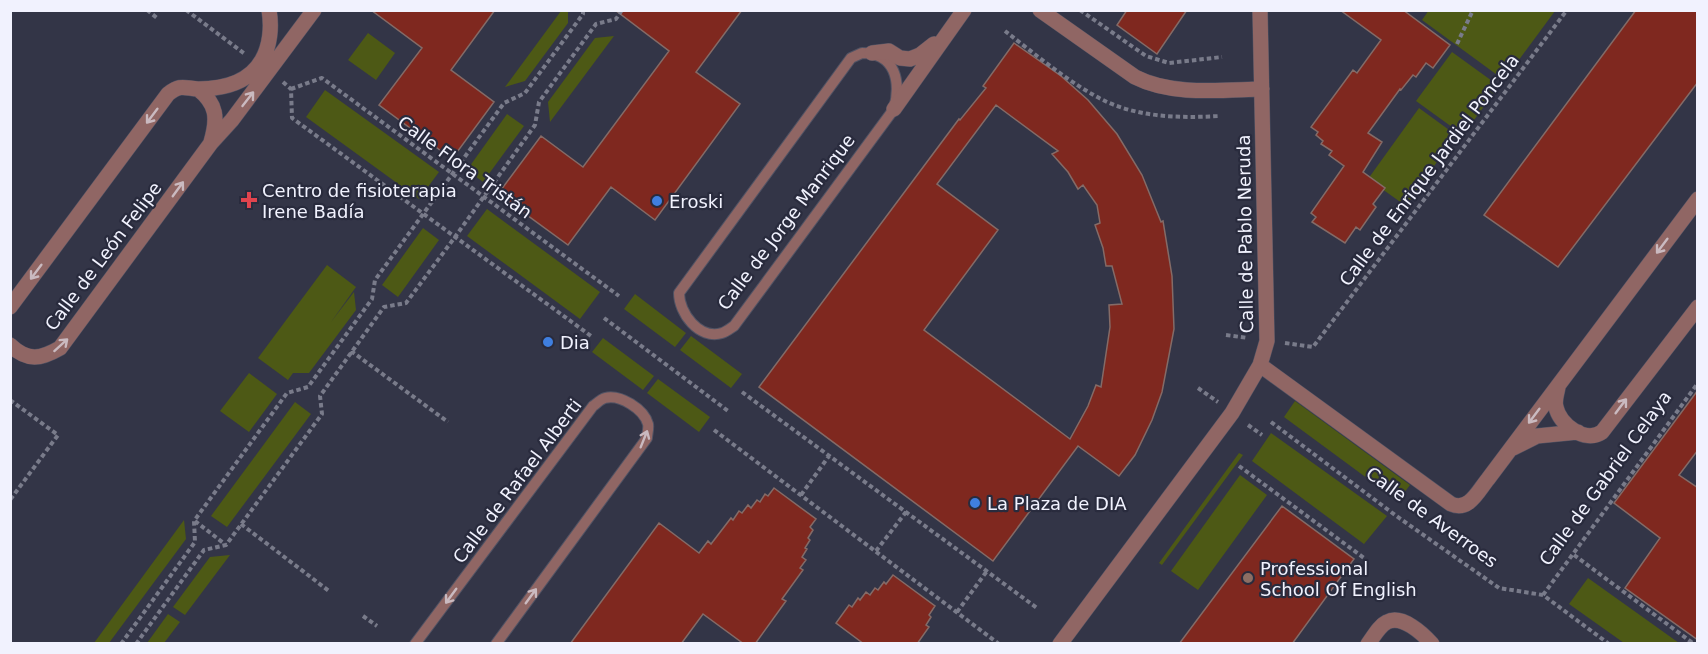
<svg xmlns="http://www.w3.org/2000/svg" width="1708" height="654" font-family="'DejaVu Sans',sans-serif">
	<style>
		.green { fill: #4d5915 }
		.building { fill: #7f281f; stroke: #846b67; stroke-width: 1.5; fill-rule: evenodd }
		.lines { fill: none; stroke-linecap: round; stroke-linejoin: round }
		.lane-casing { stroke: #515364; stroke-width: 12 }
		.street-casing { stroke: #515364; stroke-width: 16 }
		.path { stroke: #797b8a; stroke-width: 4; stroke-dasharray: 4.5 3; stroke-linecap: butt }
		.lane { stroke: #906664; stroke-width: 10 }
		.street { stroke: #906664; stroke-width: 15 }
		.oneway { stroke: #cabac0 }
		.health-dot { fill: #e0444e; stroke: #292b3d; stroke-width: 2 }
		.shop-dot { fill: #3f7fe0; stroke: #292b3d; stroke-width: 2 }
		.education-dot { fill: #8d6e63; stroke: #292b3d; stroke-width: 2 }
		.labels { text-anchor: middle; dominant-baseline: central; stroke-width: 4.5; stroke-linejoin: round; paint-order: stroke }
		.street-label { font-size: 18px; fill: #f1f2fe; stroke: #292b3d }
		.poi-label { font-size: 18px; fill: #f1f2fe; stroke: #292b3d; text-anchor: start }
	</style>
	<rect width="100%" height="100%" fill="#333547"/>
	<path class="green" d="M1429,10H1555V11L1504,80L1422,20Z
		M561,11H568V23L525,81L505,87Z
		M368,33L395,53L376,80L348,60Z
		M614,36L550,122L548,102L595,38Z
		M1452,52L1499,86L1463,135L1416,101Z
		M325,90L439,172L419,199L306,117Z
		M1419,108L1456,135L1406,206L1368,179Z
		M507,114L524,126L483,182L467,170Z
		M487,209L600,292L580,319L467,236Z
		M423,228L439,240L398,297L382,285Z
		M327,265L356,287L331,322L354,292L356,310L309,373H293L288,380L258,358Z
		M635,294L686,333L675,347L624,309Z
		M691,336L742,374L731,388L680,350Z
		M603,338L654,376L643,390L592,352Z
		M249,373L277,394L249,432L220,411Z
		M658,379L710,417L699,432L647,393Z
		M1295,401L1410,485L1398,501L1284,417Z
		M295,402L311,414L227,527L211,516Z
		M1271,433L1387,516L1364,544L1252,461Z
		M1239,453L1243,455L1162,565L1159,563Z
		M1240,475L1267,495L1198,590L1171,571Z
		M184,520L186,539L109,643H94Z
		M230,555L185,615L173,607L210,557Z
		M1588,578L1679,643H1624L1569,604Z
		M168,614L180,622L164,643H147Z"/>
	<path class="building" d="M371,10H495L451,70L494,102L452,159L379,105L422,48Z
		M615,10H742L696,72L740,104L655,220L611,187L568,245L498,194L541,136L583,167L669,51Z
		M1127,10H1187L1157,54L1117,25Z
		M1340,10H1403L1450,45L1433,68L1426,63L1416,77L1413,75L1401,90L1400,89L1368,133L1382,142L1363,172L1385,188L1373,204L1376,207L1360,230L1356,227L1345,243L1312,222L1316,217L1311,213L1344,166L1329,155L1332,151L1321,144L1323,141L1316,135L1318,132L1311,127L1353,70L1357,73L1381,40Z
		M1636,10H1698V82L1558,267L1484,215Z
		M1014,43L1061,76L1088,100L1117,134L1142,175L1161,222L1163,221L1172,276L1174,329L1162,392L1152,420L1135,455L1119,476L1078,446L993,561L759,387L959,119L960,120L986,88L983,86ZM996,105L1058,151L1052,154L1068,172L1078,189L1083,185L1097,205L1100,223L1095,225L1103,248L1106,266H1112L1122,304L1109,305L1110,327L1101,387L1096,385L1088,406L1070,439L924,330L998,230L937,184Z
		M1698,390V450L1679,475L1698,488V640L1625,588L1660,538L1614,503Z
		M774,488L816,519L810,527L813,530L808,538L810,540L805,548L807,549L802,557L806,560L800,568L803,570L782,599L786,601L755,644H744L703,614L681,644H570L659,523L699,553L708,541L711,544L731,518L733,520L739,511L742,513L748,505L751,508L757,500L760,502L765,494L768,496Z
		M1282,506L1354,559L1292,644H1179Z
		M893,575L935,606L929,615L931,617L926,625L929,627L917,644H864L836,623L849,605L852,607L858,598L860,600L866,592L870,595L875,588L878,590L884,582L886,584Z"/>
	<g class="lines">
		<defs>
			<path id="lane" d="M862,53C896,53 901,82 894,109L734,326C731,328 726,332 722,333C699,340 679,313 679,293L851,58Z
				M415,644L593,406C596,404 601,399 605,398C620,394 644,409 648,424C649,428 647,434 647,438L496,644"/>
			<path id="street" d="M1040,10L1135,77C1172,96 1221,90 1262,89
				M872,53L889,51L900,58L910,59L920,55L934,44
				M198,89C217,104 218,118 211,142
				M894,109L964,10
				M10,307L168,94C181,84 184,88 198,89C223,89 249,83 262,60C270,46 272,27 269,10
				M10,345C28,362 41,359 60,348L211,143L232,120L314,10
				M1260,365L1451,504C1469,512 1478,491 1488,479L1698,199
				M1558,387C1557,394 1554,400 1556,407C1559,424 1585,444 1602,432L1698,307
				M1513,448L1537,436L1578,432
				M1060,644L1232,413L1260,365L1267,341L1260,10
				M1368,644C1374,636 1379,626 1387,622C1402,614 1423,634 1432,644"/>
		</defs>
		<use href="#lane" class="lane-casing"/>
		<use href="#street" class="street-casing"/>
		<path class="path" d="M147,10L157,18
			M186,10L245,54
			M1080,10L1146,56L1169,63L1222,57
			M1005,31C1035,54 1073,86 1107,102C1143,118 1183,118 1220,116
			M1457,44L1473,10
			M283,82L291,89L292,118L591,336
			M291,89L322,78L619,296
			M604,318L728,411
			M1226,335L1248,338
			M1285,343L1313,347L1567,10
			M351,351L448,422
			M1198,388L1218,402
			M742,392L1037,608
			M10,400L58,435L10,500
			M1271,422L1395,515L1499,588L1543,595L1609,644
			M1248,425L1262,435
			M714,430L999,644
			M1239,466L1364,558
			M801,495L829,456
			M195,521L226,545
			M241,524L329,591
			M876,551L906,512
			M1574,555L1694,644
			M1543,595L1698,383
			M957,612L987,571
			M363,616L377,626
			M121,644L195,542L194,521L287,393L308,387L372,299L375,280L504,103L525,93L583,14V10
			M136,644L204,550L226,545L322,414L320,396L384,307L406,303L455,237L535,125L539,102L596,24L616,19L622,10"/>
		<use href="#lane" class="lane"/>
		<use href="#street" class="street"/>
	</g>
	<defs><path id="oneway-shaft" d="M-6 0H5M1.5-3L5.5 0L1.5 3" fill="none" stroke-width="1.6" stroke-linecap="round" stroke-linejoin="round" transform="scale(1.5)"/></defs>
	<g class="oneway">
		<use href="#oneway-shaft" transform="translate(248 99) rotate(-52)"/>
		<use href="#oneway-shaft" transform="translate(152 116) rotate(127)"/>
		<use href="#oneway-shaft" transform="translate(178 189) rotate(-54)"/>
		<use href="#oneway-shaft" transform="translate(1662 246) rotate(127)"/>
		<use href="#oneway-shaft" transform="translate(36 272) rotate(127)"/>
		<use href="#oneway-shaft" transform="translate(61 345) rotate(-42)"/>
		<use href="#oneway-shaft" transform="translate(1621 406) rotate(-53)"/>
		<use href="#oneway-shaft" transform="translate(1534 416) rotate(127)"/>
		<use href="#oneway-shaft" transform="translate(644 439) rotate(-68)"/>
		<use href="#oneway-shaft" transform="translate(451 596) rotate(126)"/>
		<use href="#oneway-shaft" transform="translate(531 596) rotate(-54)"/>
	</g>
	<path class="health-dot" d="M246 191h6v6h6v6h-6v6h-6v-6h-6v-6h6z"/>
	<g class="shop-dot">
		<circle cx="657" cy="201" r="6"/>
		<circle cx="548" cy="342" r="6"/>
		<circle cx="975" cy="503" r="6"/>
	</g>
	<circle class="education-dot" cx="1248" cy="578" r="6"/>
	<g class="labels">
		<g class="street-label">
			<text transform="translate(465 167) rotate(36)">Calle Flora Tristán</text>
			<text transform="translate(1429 170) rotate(-53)">Calle de Enrique Jardiel Poncela</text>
			<text transform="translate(786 222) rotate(-53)">Calle de Jorge Manrique</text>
			<text transform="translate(1245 234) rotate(-91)">Calle de Pablo Neruda</text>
			<text transform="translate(103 256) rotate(-53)">Calle de León Felipe</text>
			<text transform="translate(1605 478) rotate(-54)">Calle de Gabriel Celaya</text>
			<text transform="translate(517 481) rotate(-53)">Calle de Rafael Alberti</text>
			<text transform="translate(1432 517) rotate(36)">Calle de Averroes</text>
		</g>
		<g class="poi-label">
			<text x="262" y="190">Centro de fisioterapia<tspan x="262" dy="21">Irene Badía</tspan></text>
			<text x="669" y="201">Eroski</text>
			<text x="560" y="342">Dia</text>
			<text x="987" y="503">La Plaza de DIA</text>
			<text x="1260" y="568">Professional<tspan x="1260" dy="21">School Of English</tspan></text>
		</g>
	</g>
	<rect width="1708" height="654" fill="none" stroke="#f1f2fe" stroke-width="24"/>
</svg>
